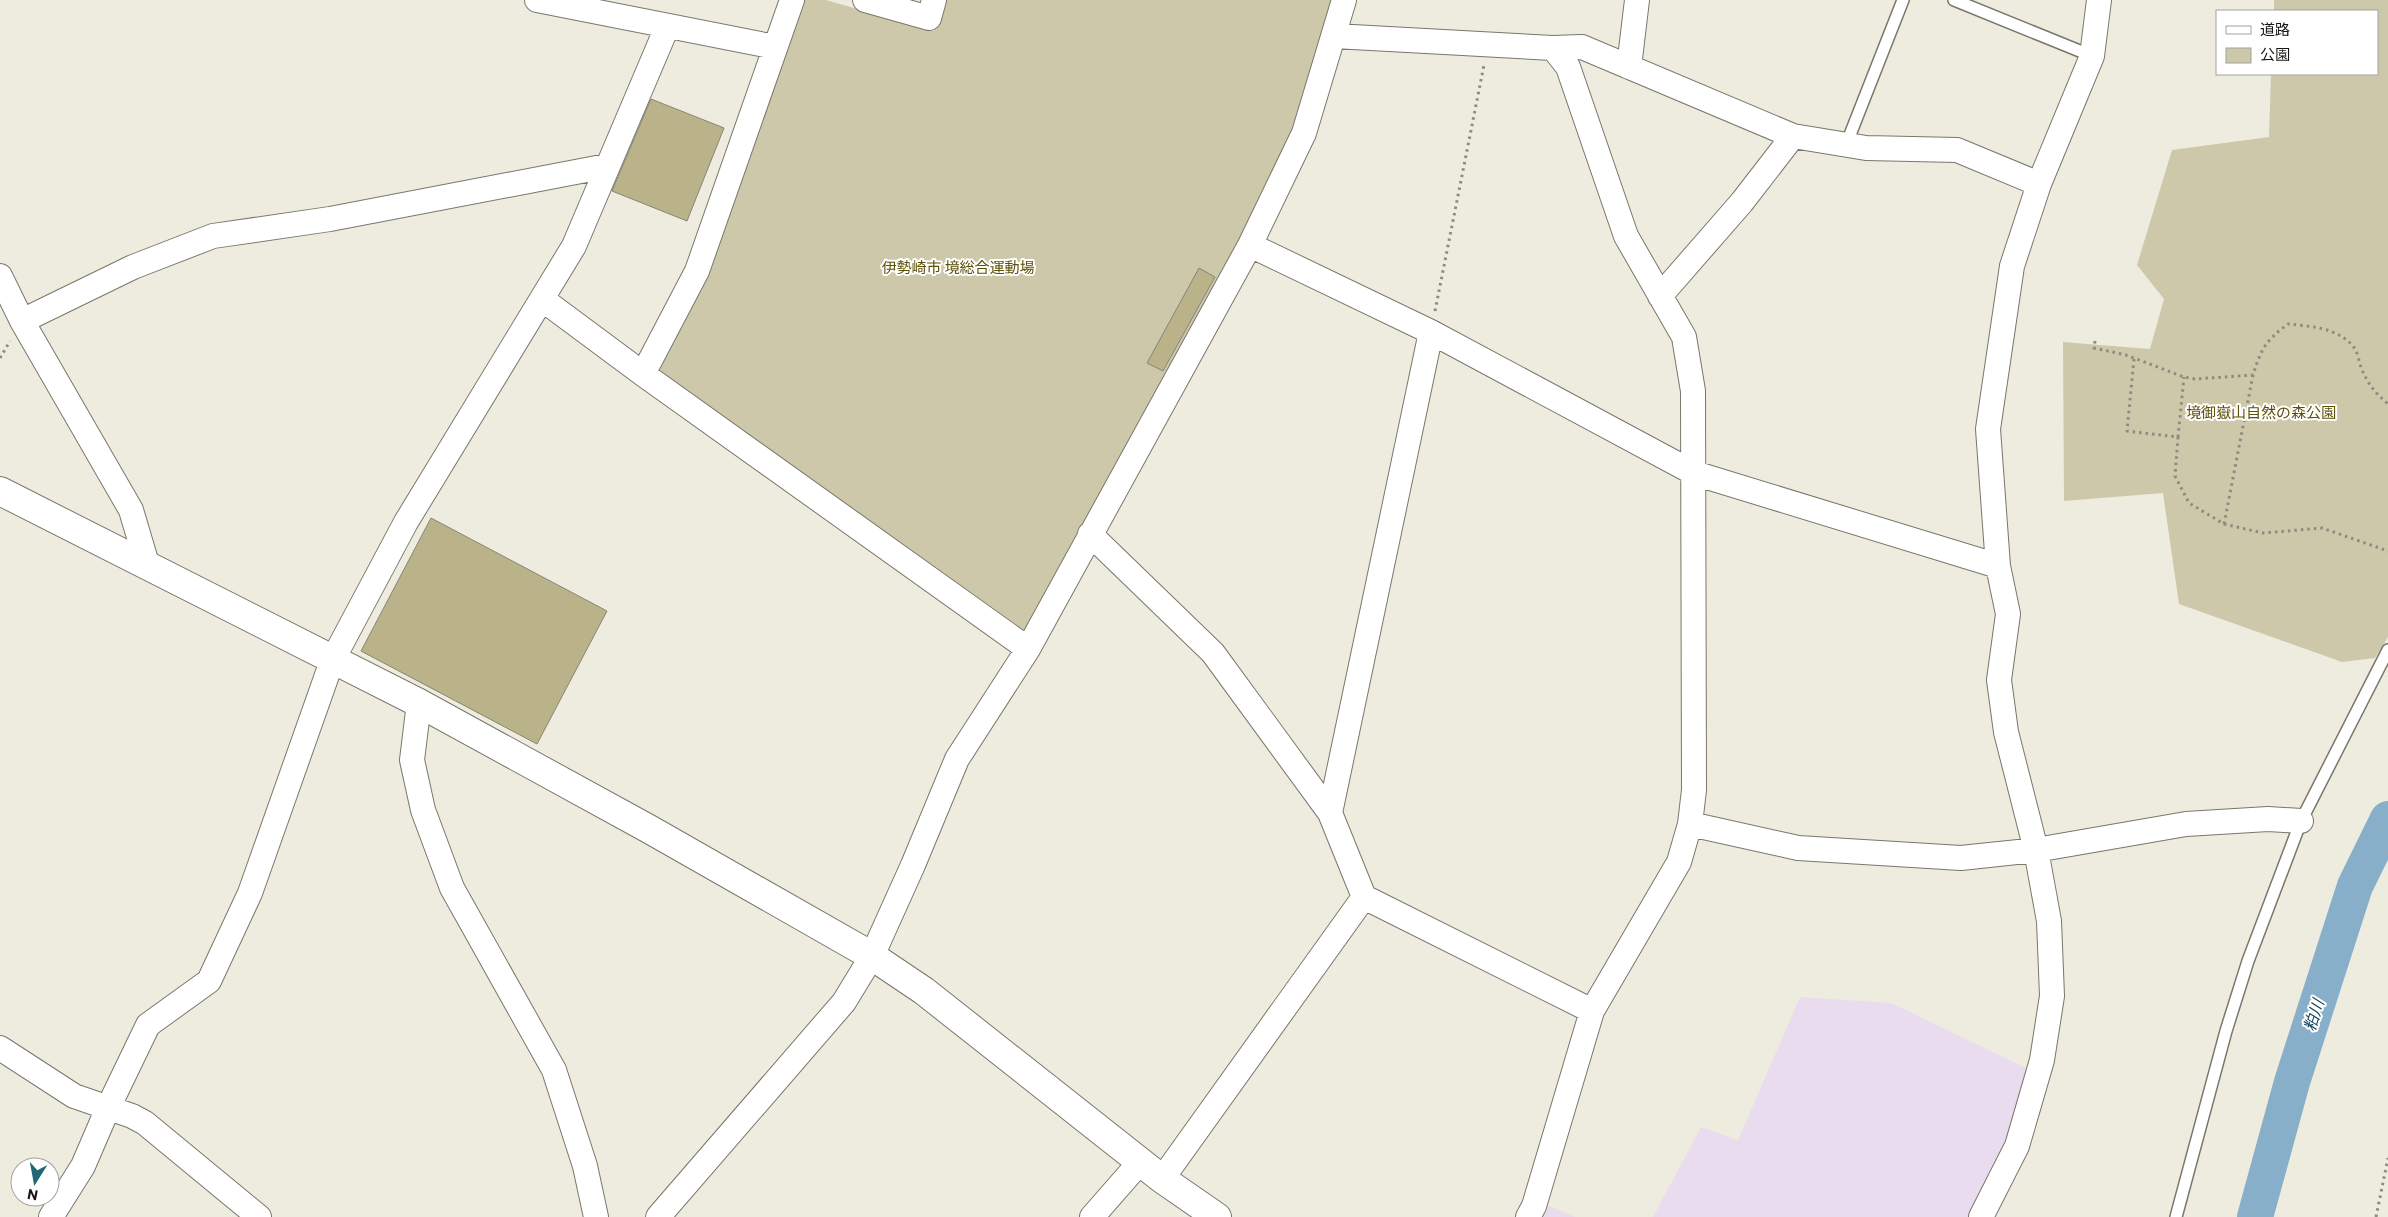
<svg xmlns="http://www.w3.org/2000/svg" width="2388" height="1217" font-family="Commissioner,'Noto Sans JP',sans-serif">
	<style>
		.medical { fill: #eadcef }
		.green { fill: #cec8aa }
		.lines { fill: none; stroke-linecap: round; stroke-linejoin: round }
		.river { stroke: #88afc9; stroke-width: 36 }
		.building { fill: #bab289; stroke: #888579 }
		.lane-casing { stroke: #79776b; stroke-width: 14 }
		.street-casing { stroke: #79776b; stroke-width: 26 }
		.secondary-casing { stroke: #79776b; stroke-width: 30 }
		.path { stroke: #8c8b81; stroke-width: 3; stroke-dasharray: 2.5 4; stroke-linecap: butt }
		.lane { stroke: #fff; stroke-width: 11 }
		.street { stroke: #fff; stroke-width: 24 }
		.secondary { stroke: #fff; stroke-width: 28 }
		.labels { text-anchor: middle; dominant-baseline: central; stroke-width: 4; stroke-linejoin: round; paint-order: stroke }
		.park-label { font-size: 15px; fill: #5d5108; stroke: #fff }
		.water-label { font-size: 16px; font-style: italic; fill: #154560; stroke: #fff }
	</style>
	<rect width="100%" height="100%" fill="#eeecde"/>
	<path class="medical" d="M1800,997L1891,1003L2028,1069L2012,1141L1970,1217H1653L1701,1127L1738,1140Z
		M1543,1203L1575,1217H1538Z"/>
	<path class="green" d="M803,0H826L934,31L944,0H1334L1282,163L1031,626L1023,630L662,377L659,363Z
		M2274,0H2388V637L2375,658L2342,662L2179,604L2163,493L2064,501L2063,342L2150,349L2164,299L2137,265L2172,150L2269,137L2271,74H2377V11H2274Z"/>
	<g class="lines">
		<path class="river" d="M2255,1217L2292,1082L2355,886L2388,819"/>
	</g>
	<path class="building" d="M651,99L724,128L687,221L612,191Z
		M1199,268L1215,277L1163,371L1147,363Z
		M431,518L607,611L537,744L361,651Z"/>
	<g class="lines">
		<defs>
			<path id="lane" d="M1954,0L2092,56
				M1846,145L1903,0
				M2176,1217L2226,1031L2248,961L2301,821L2388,650"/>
			<path id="street" d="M537,0L775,47
				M865,0L929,18L934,0
				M1334,36L1553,48L1568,67L1626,236L1684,337L1693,391L1694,790L1690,824L1679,862L1592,1011L1534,1206L1528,1217
				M1553,48L1582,47L1793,136L1866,148L1957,150L2039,184
				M1629,67L1637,0
				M1250,245L1431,332L1694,473L1998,566
				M0,276L22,321L131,510L147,564
				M1660,296L1742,202L1793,136
				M542,299L643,374L1028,649
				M22,321L133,267L213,236L330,219L607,166
				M643,374L697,271L792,0
				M1090,534L1213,653L1330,813L1364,897L1592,1011
				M419,703L412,760L423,810L452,888L554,1070L585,1166L596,1217
				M1330,813L1431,332
				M1690,824L1798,848L1961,858L2036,850L2186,824L2268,819L2301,821
				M0,1048L74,1096L132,1116L145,1123L259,1217
				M1162,1179L1364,897
				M51,1217L83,1166L108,1108L148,1025L209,981L250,893L332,661L406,522L574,246L667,27
				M658,1217L844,1002L872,956L913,865L957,759L1028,649L1250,245L1304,133L1344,0
				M1092,1217L1141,1161
				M1981,1217L2017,1146L2042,1060L2052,996L2049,921L2036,850L2006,732L1999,680L2008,614L1998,566L1988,429L2012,266L2039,184L2092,56L2099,0"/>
			<path id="secondary" d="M0,491L419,703L649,829L872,956L924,991L1162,1179L1217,1217"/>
		</defs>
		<use href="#lane" class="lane-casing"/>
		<use href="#street" class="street-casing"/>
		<use href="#secondary" class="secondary-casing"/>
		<path class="path" d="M1435,311L1484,65
			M2095,341L2094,348L2126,355L2184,377L2195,379L2253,375C2261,349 2266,340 2288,324C2310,326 2341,328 2355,349C2358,354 2359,362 2361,367C2367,383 2375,393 2388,404
			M0,358L10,341
			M2134,359L2127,431L2178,437L2175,476L2189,503L2224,524L2253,375
			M2178,437L2184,377
			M2224,524L2263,533L2322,528L2388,551
			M2376,1217L2388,1158"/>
		<use href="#lane" class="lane"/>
		<use href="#street" class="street"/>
		<use href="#secondary" class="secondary"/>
	</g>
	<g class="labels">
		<g class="park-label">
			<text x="958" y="267">伊勢崎市 境総合運動場</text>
			<text x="2261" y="412">境御嶽山自然の森公園</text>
		</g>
		<g class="water-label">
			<text transform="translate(2313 1015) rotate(-72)">粕川</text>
		</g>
	</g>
	<rect x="2216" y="10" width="162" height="65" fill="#ffffff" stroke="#a2a2a0"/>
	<rect x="2226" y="26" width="25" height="8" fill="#ffffff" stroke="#a2a2a0"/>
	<text x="2260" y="35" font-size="15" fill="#171612">道路</text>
	<rect x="2226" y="48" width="25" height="15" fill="#cec8aa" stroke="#a2a2a0"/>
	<text x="2260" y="60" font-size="15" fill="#171612">公園</text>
	<g transform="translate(35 1182) rotate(191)"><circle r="24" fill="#ffffff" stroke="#a2a2a0"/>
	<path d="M0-4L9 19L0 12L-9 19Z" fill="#206875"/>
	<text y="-8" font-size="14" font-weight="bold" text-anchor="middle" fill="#171612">N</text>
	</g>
</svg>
